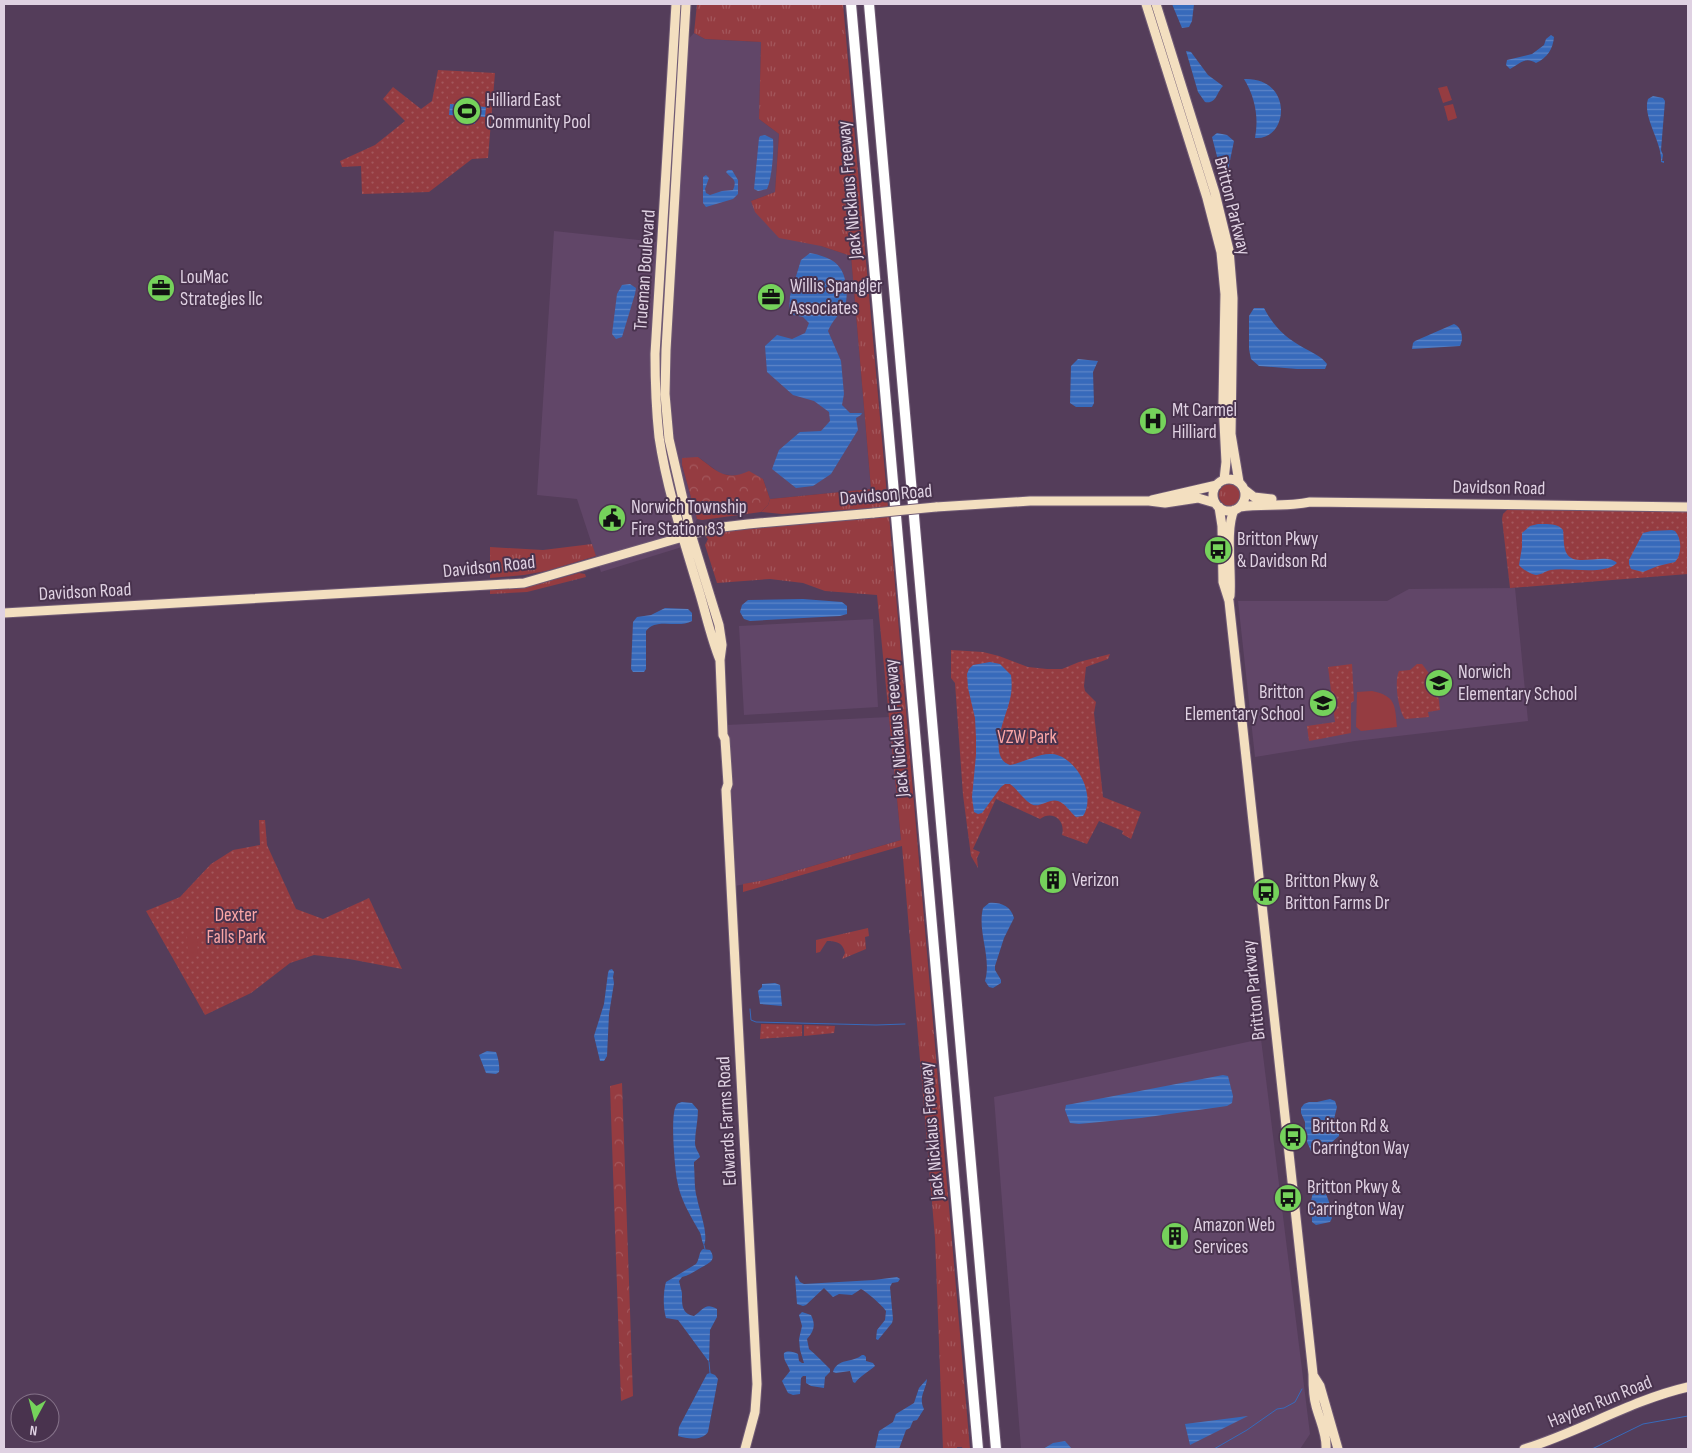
<svg xmlns="http://www.w3.org/2000/svg" width="1692" height="1453" font-family="'Sofia Sans Condensed',sans-serif">
	<style>
		.built { fill: #614668 }
		.grass { fill: url(#grass-tufts) }
		.forest { fill: url(#forest-crowns) }
		.park { fill: url(#park-dots) }
		.pitch { fill: #953c41 }
		.water { fill: url(#water-rules) }
		.lines { fill: none; stroke-linecap: round; stroke-linejoin: round }
		.stream { stroke: #376abb; stroke-width: 1 }
		.major-casing { stroke: #705b75; stroke-width: 11 }
		.highway-casing { stroke: #705b75; stroke-width: 12 }
		.major { stroke: #f3dfc0; stroke-width: 9 }
		.highway { stroke: #fff; stroke-width: 10 }
		.major-bridge-casing { stroke: #705b75; stroke-width: 11; stroke-linecap: butt }
		.major-bridge { stroke: #f3dfc0; stroke-width: 9 }
		.labels { text-anchor: middle; dominant-baseline: central; stroke-width: 4; stroke-linejoin: round; paint-order: stroke }
		.poi-label { font-size: 19px; fill: #dfd1e2; stroke: #49334e; text-anchor: start }
		.street-label { font-size: 19px; fill: #dfd1e2; stroke: #49334e }
		.park-label { font-size: 19px; fill: #fba6a6; stroke: #49334e }
	</style>
	<defs>
		<pattern id="grass-tufts" width="24" height="20" patternUnits="userSpaceOnUse" patternTransform="scale(1.25)"><rect width="24" height="20" fill="#953c41"/><path d="M3 7l-1-3M5 7V3M7 7l1-3M15 17l-1-3M17 17v-4M19 17l1-3" fill="none" stroke="#a3575c"/></pattern>
		<pattern id="forest-crowns" width="20" height="18" patternUnits="userSpaceOnUse" patternTransform="scale(1.25)"><rect width="20" height="18" fill="#953c41"/><path d="M2 6a3 3 0 1 1 6 0M12 15a3 3 0 1 1 6 0" fill="none" stroke="#a3575c"/></pattern>
		<pattern id="park-dots" width="8" height="8" patternUnits="userSpaceOnUse" patternTransform="scale(1.25)"><rect width="8" height="8" fill="#953c41"/><path d="M2 2h.1M6 6h.1" fill="none" stroke="#a3575c" stroke-width="1.8" stroke-linecap="round"/></pattern>
		<pattern id="water-rules" width="6" height="5" patternUnits="userSpaceOnUse" patternTransform="scale(1.25)"><rect width="6" height="5" fill="#376abb"/><path d="M0 2.5h6" fill="none" stroke="#5d85c7"/></pattern>
	</defs>
	<rect width="100%" height="100%" fill="#543d5a"/>
	<path class="built" d="M694,33L705,39L761,42L759,119L779,134L775,192L751,201L821,246L851,256L871,489L770,499L763,479L721,474L698,457L682,465L697,519L682,547L601,572L577,499L537,495L554,231L667,243L680,48Z
		M1515,588L1528,721L1355,741L1255,757L1238,601H1387L1409,589Z
		M873,619L878,707L744,715L739,626Z
		M889,717L901,840L765,880L735,886L726,725Z
		M1261,1039L1310,1434L1300,1449H1021L994,1097Z"/>
	<path class="grass" d="M697,4H843L888,507L782,514L761,512L768,505L770,499L871,489L851,256L821,246L779,238L755,212L751,201L775,192L779,134L759,119L761,42L705,39L694,33Z
		M1219 495a11 11 0 1 1 22 0a11 11 0 1 1-22 0Z
		M889,515L970,1449H963L962,1447H957V1449H943L935,1238L902,846L743,892V884L765,880L901,840L877,595L825,591L803,583L770,579L717,583L705,545L708,539L706,537L711,534L728,531Z
		M592,544L596,556L546,571L524,575L490,578V547L543,550Z
		M579,573L585,574L586,577L527,592L490,594V590C522,587 548,582 579,573Z
		M868,928L869,936L865,937L866,949L842,959L845,953C843,943 837,941 827,941L820,952L816,953V940Z"/>
	<path class="forest" d="M698,457C717,471 725,482 749,471L763,479L770,499L768,505L761,512L702,520L697,519L682,465V458Z
		M622,1083L633,1396L621,1401L610,1086Z"/>
	<path class="park" d="M438,70L495,73L488,158L472,159L429,192L362,194L361,166L342,167L340,161L375,145L405,121L383,99L393,87L421,109L432,101Z
		M1512,509L1686,512L1688,513V574L1510,588L1502,519L1503,514L1507,510Z
		M951,650L983,652L999,656L1028,667L1047,669H1062L1079,662L1110,654L1108,659L1086,667L1084,686L1085,691L1096,702L1094,713L1103,797L1141,812L1131,839L1122,834L1123,831L1099,821L1087,844L1062,835C1066,820 1052,810 1040,819L996,799L973,849L980,852L977,858L978,868L971,856L963,795L955,683L951,678Z
		M1352,664L1354,701L1351,703V733L1309,741L1307,726L1335,722L1328,667Z
		M1417,664H1422L1437,684L1440,710L1428,712L1429,717L1405,719C1398,710 1394,681 1399,671L1410,670Z
		M259,820H265L267,845L296,909L323,919L369,898L402,969L349,959L314,955L290,963L251,993L205,1015L146,911L180,897L211,864L233,850L260,845Z
		M761,1024L802,1025V1036L760,1039Z
		M804,1025L835,1026L834,1033L804,1036Z"/>
	<path class="pitch" d="M1447,86L1452,100L1443,103L1438,88Z
		M448,94L479,95V103H448Z
		M1453,104L1457,118L1448,121L1444,106Z
		M1372,691C1396,696 1395,705 1397,727L1361,731L1356,727L1357,692Z
		M187,936H197L198,954H188Z"/>
	<path class="water" d="M1172,4H1194L1192,21L1189,27L1182,28Z
		M1551,35L1554,37C1553,49 1547,58 1536,63C1525,56 1519,64 1510,69L1506,65L1507,60L1532,54L1544,45L1546,39Z
		M1186,51L1191,52L1208,75L1223,86C1216,93 1217,104 1205,102L1198,92Z
		M1244,79C1294,77 1289,141 1255,138C1259,117 1255,97 1244,79Z
		M1653,96L1663,98L1665,101L1661,150L1663,155L1662,161H1664V163L1661,162C1663,143 1642,117 1648,99Z
		M450,104L486,107L485,117L476,116L475,124L467,123V116L449,115Z
		M1217,133L1227,135L1234,141L1228,170L1225,174L1219,164L1212,137Z
		M765,135L773,139C774,150 772,179 767,189L758,191L754,189L759,138L760,136Z
		M728,170H732L738,180V194L733,199L706,207L703,203V177L706,175L709,178L705,189L706,193L710,195L722,191L733,190C738,178 731,179 726,172Z
		M810,253C830,257 844,263 846,286C847,292 847,300 845,305C840,314 832,321 828,331L841,361L844,394L842,405L850,413H862L861,415L856,418L858,430L831,474L813,486L796,488L772,469L779,450L800,432L821,431L830,421L829,412L814,401L793,395L767,372L765,346L777,335L792,339L805,333L809,323L803,317L789,314L790,296L801,260Z
		M630,284L636,288L635,294L622,337L616,339L612,334L617,294L622,285Z
		M1254,308H1264C1274,327 1285,337 1304,348C1313,353 1321,356 1327,364L1325,369H1297L1259,366L1251,359L1249,349V316Z
		M1454,324C1462,327 1464,339 1460,346L1412,349L1413,343L1415,341Z
		M1078,359L1098,361L1093,372L1094,403L1092,407H1076L1070,403L1071,366Z
		M1538,524C1547,524 1558,523 1563,530C1564,537 1563,548 1567,554C1576,568 1606,552 1617,563C1603,576 1569,567 1551,570C1545,571 1541,575 1536,575C1530,574 1522,569 1519,565L1522,547V533L1530,526Z
		M1672,530L1675,531C1682,539 1682,554 1675,562L1658,566L1643,572L1631,569L1629,564V560L1643,533L1651,531Z
		M803,599L842,602L847,606V614L840,616L750,621L744,619L740,612L742,605L748,600Z
		M665,608L688,609L692,613V621C678,629 656,617 646,631V669L644,672H633L631,669L633,622L637,617L651,615Z
		M990,662L1000,664L1011,675C1012,683 1012,691 1010,699C1007,715 986,756 1010,765C1023,763 1038,753 1052,754C1076,756 1097,795 1083,816L1076,817C1070,812 1066,804 1058,801C1049,798 1039,809 1031,804C1023,799 1018,790 1010,784H1005L1001,787L982,813L978,814L974,812L972,797L976,755V737L975,718L968,688L967,674L969,669L973,665Z
		M989,903C1000,902 1011,906 1014,918L1004,938L995,966V970L1001,980V983L993,988L989,987L985,981C992,957 977,932 983,908Z
		M612,969L614,972L613,977L614,983L609,1014L607,1056L604,1061H600L594,1036L604,1004L608,973L609,970Z
		M775,983L780,985L782,1006L760,1004L758,991L762,987V984Z
		M487,1051L496,1052C498,1057 500,1066 499,1072L496,1074L486,1073L479,1055Z
		M1223,1075L1228,1076L1233,1096L1232,1103L1227,1106L1141,1118L1079,1124L1070,1123L1065,1110L1066,1105L1072,1104Z
		M1330,1099L1335,1101L1337,1107L1334,1119L1339,1128V1136L1332,1142L1315,1145L1314,1151H1311L1305,1137V1122L1301,1113V1108L1304,1104L1309,1102H1317Z
		M682,1102L692,1103L698,1110C698,1121 695,1132 695,1143C695,1149 699,1152 700,1157L694,1162V1166C695,1176 694,1188 697,1198C699,1210 709,1234 704,1245C701,1241 702,1235 699,1231C690,1215 680,1199 677,1180C675,1168 670,1116 676,1106C677,1103 679,1103 682,1102Z
		M1323,1182C1324,1192 1327,1195 1329,1202C1331,1208 1329,1211 1332,1218L1330,1222L1316,1225L1312,1222V1213L1310,1205L1314,1188Z
		M703,1249L710,1250C716,1259 711,1262 704,1266C696,1270 691,1275 682,1277L679,1281C680,1285 681,1289 682,1293C682,1303 681,1314 694,1316C703,1310 705,1302 717,1309V1317L710,1330L709,1362L678,1320L666,1318C663,1308 663,1292 666,1282L696,1264C700,1259 698,1253 703,1249Z
		M796,1275L800,1282L804,1284L874,1280L897,1277L900,1279L898,1282L892,1283L890,1287L893,1319L892,1323L878,1340L876,1339L877,1330L885,1320L886,1311C883,1306 867,1292 861,1289L852,1295L839,1294L833,1297L824,1288L806,1305L803,1306L797,1304L795,1277Z
		M802,1312L811,1315C816,1325 814,1331 807,1339L809,1349C817,1356 823,1362 830,1369V1372L825,1377L824,1388L811,1386L806,1383V1376H803L801,1378L800,1394L793,1395L788,1393L782,1381L790,1371C788,1364 783,1361 784,1353C788,1350 794,1352 798,1354L799,1361L802,1363H804L800,1350L799,1339L802,1326L799,1315Z
		M862,1355H864L866,1357V1361L873,1363L875,1366C868,1372 860,1376 855,1383L853,1382L850,1371L836,1373L833,1372C837,1358 853,1363 862,1355Z
		M710,1373L715,1375L718,1379L708,1432C702,1441 688,1439 678,1436L679,1427L707,1374Z
		M927,1379C926,1390 918,1397 924,1409L917,1420L913,1421L910,1428L906,1430L899,1449H875L879,1431L893,1422L896,1414L914,1403L919,1388Z
		M1248,1416L1190,1445L1185,1424Z
		M1065,1441L1072,1449H1043L1053,1443Z"/>
	<g class="lines">
		<path class="stream" d="M750,1009L751,1020L756,1022L876,1025L905,1024
			M704,1245L705,1249
			M709,1362L710,1373
			M1214,1449L1247,1430L1277,1409L1284,1408L1295,1402L1302,1389
			M1592,1449L1643,1424L1688,1416"/>
		<defs>
			<path id="major" d="M676,4L655,354C655,381 656,409 659,437C667,490 684,541 699,591C706,614 711,638 720,660
				M686,4L666,350L665,394L669,439L691,534L719,625L722,645L720,660L723,735L725,739L728,784L726,790L757,1384L755,1412L745,1449
				M1146,4L1207,198L1221,252L1225,294L1223,403L1226,462L1224,480
				M1156,4L1215,193L1229,250L1233,298L1231,434L1239,482
				M1213 495a16 16 0 1 1 32 0a16 16 0 1 1-32 0Z
				M1245,490L1254,497L1272,499
				M1152,500L1217,485
				M936,507L1030,501H1149L1165,503L1198,498L1215,503
				M1219,507L1222,526L1223,582L1229,601L1313,1374C1313,1385 1313,1396 1316,1406C1320,1421 1327,1434 1326,1449
				M1240,507C1263,504 1287,507 1310,502L1688,507
				M1230,596C1232,572 1225,530 1234,510
				M4,613L524,583L714,528L748,524L874,513
				M1313,1375L1320,1386L1338,1449
				M1524,1449C1580,1432 1631,1400 1688,1387"/>
			<path id="highway" d="M851,4L978,1449
				M869,4L996,1449"/>
		</defs>
		<use href="#major" class="major-casing"/>
		<use href="#highway" class="highway-casing"/>
		<use href="#major" class="major"/>
		<use href="#highway" class="highway"/>
		<defs>
			<path id="major-bridge" d="M874,513L936,507"/>
		</defs>
		<use href="#major-bridge" class="major-bridge-casing"/>
		<use href="#major-bridge" class="major-bridge"/>
	</g>
	<defs>
		<symbol id="stadium-disc" viewBox="-11 -11 22 22"><circle r="9.5" fill="#75d25b" stroke="#49334e"/><path d="M0-5a6.5 5 0 1 0 0 10a6.5 5 0 1 0 0-10ZM-3.5-1.8h7v3.6h-7Z" fill="#111"/></symbol>
		<symbol id="office-disc" viewBox="-11 -11 22 22"><circle r="9.5" fill="#75d25b" stroke="#49334e"/><path d="M-6-3h4V-5.5h4V-3h4V5H-6ZM-1-4.5V-3h2v-1.5ZM-6 0V1H6V0Z" fill="#111"/></symbol>
		<symbol id="hospital-disc" viewBox="-11 -11 22 22"><circle r="9.5" fill="#75d25b" stroke="#49334e"/><path d="M-5-5h3v3.5h4V-5h3V5h-3V1.5h-4V5h-3Z" fill="#111"/></symbol>
		<symbol id="civic-disc" viewBox="-11 -11 22 22"><circle r="9.5" fill="#75d25b" stroke="#49334e"/><path d="M-.6-6.5H3V-4.5H.6V-3L4-1V1h2V6H-6V1h2V-1L-.6-3ZM-1.2 2.5V6h2.4V2.5Z" fill="#111"/></symbol>
		<symbol id="bus-disc" viewBox="-11 -11 22 22"><circle r="9.5" fill="#75d25b" stroke="#49334e"/><path d="M-5-6H5V4H4V6H2V4H-2V6H-4V4H-5ZM-3.5-4V0h7V-4ZM-3.5 1.2v1.5H-2V1.2ZM2 1.2v1.5H3.5V1.2Z" fill="#111"/></symbol>
		<symbol id="school-disc" viewBox="-11 -11 22 22"><circle r="9.5" fill="#75d25b" stroke="#49334e"/><path d="M0-5L7-2L0 1L-7-2ZM-4 1L0 2.5L4 1V4Q0 6-4 4Z" fill="#111"/></symbol>
		<symbol id="building-disc" viewBox="-11 -11 22 22"><circle r="9.5" fill="#75d25b" stroke="#49334e"/><path d="M-4-6H4V6H1V3H-1V6H-4ZM-2.5-4.3h1.7v1.8h-1.7ZM.8-4.3h1.7v1.8H.8ZM-2.5-1h1.7V.8h-1.7ZM.8-1h1.7V.8H.8Z" fill="#111"/></symbol>
	</defs>
	<g fill-rule="evenodd">
		<use href="#stadium-disc" x="451" y="95" width="32" height="32"/>
		<use href="#office-disc" x="145" y="272" width="32" height="32"/>
		<use href="#office-disc" x="755" y="281" width="32" height="32"/>
		<use href="#hospital-disc" x="1137" y="405" width="32" height="32"/>
		<use href="#civic-disc" x="596" y="502" width="32" height="32"/>
		<use href="#bus-disc" x="1202" y="534" width="32" height="32"/>
		<use href="#school-disc" x="1423" y="667" width="32" height="32"/>
		<use href="#school-disc" x="1307" y="687" width="32" height="32"/>
		<use href="#building-disc" x="1037" y="864" width="32" height="32"/>
		<use href="#bus-disc" x="1250" y="876" width="32" height="32"/>
		<use href="#bus-disc" x="1277" y="1121" width="32" height="32"/>
		<use href="#bus-disc" x="1272" y="1182" width="32" height="32"/>
		<use href="#building-disc" x="1159" y="1220" width="32" height="32"/>
	</g>
	<g class="labels">
		<g class="poi-label">
			<text x="486" y="100">Hilliard East<tspan x="486" dy="22">Community Pool</tspan></text>
			<text x="180" y="277">LouMac<tspan x="180" dy="22">Strategies llc</tspan></text>
			<text x="790" y="286">Willis Spangler<tspan x="790" dy="22">Associates</tspan></text>
			<text x="1172" y="410">Mt Carmel<tspan x="1172" dy="22">Hilliard</tspan></text>
			<text x="631" y="507">Norwich Township<tspan x="631" dy="22">Fire Station 83</tspan></text>
			<text x="1237" y="539">Britton Pkwy<tspan x="1237" dy="22">&amp; Davidson Rd</tspan></text>
			<text x="1458" y="672">Norwich<tspan x="1458" dy="22">Elementary School</tspan></text>
			<text x="1304" y="692" text-anchor="end">Britton<tspan x="1304" dy="22">Elementary School</tspan></text>
			<text x="1072" y="880">Verizon</text>
			<text x="1285" y="881">Britton Pkwy &amp;<tspan x="1285" dy="22">Britton Farms Dr</tspan></text>
			<text x="1312" y="1126">Britton Rd &amp;<tspan x="1312" dy="22">Carrington Way</tspan></text>
			<text x="1307" y="1187">Britton Pkwy &amp;<tspan x="1307" dy="22">Carrington Way</tspan></text>
			<text x="1194" y="1225">Amazon Web<tspan x="1194" dy="22">Services</tspan></text>
		</g>
		<g class="street-label">
			<text transform="translate(850 190) rotate(-95)">Jack Nicklaus Freeway</text>
			<text transform="translate(1232 206) rotate(76)">Britton Parkway</text>
			<text transform="translate(645 270) rotate(-86)">Trueman Boulevard</text>
			<text transform="translate(1499 488) rotate(1)">Davidson Road</text>
			<text transform="translate(886 495) rotate(-5)">Davidson Road</text>
			<text transform="translate(489 567) rotate(-6)">Davidson Road</text>
			<text transform="translate(85 592) rotate(-3)">Davidson Road</text>
			<text transform="translate(897 728) rotate(-95)">Jack Nicklaus Freeway</text>
			<text transform="translate(1254 990) rotate(-96)">Britton Parkway</text>
			<text transform="translate(727 1121) rotate(-93)">Edwards Farms Road</text>
			<text transform="translate(932 1131) rotate(-95)">Jack Nicklaus Freeway</text>
			<text transform="translate(1600 1402) rotate(-22)">Hayden Run Road</text>
		</g>
		<g class="park-label">
			<text x="1027" y="737">VZW Park</text>
			<text x="236" y="915">Dexter<tspan x="236" dy="22">Falls Park</tspan></text>
		</g>
	</g>
	<rect width="1692" height="1453" fill="none" stroke="#dfd1e2" stroke-width="10"/>
	<g transform="translate(35 1418) rotate(187)"><circle r="24" fill="#49334e" stroke="#857289"/>
	<path d="M0-4L9 19L0 12L-9 19Z" fill="#75d25b"/>
	<text y="-8" font-size="14" font-weight="bold" text-anchor="middle" fill="#dfd1e2">N</text>
	</g>
</svg>
